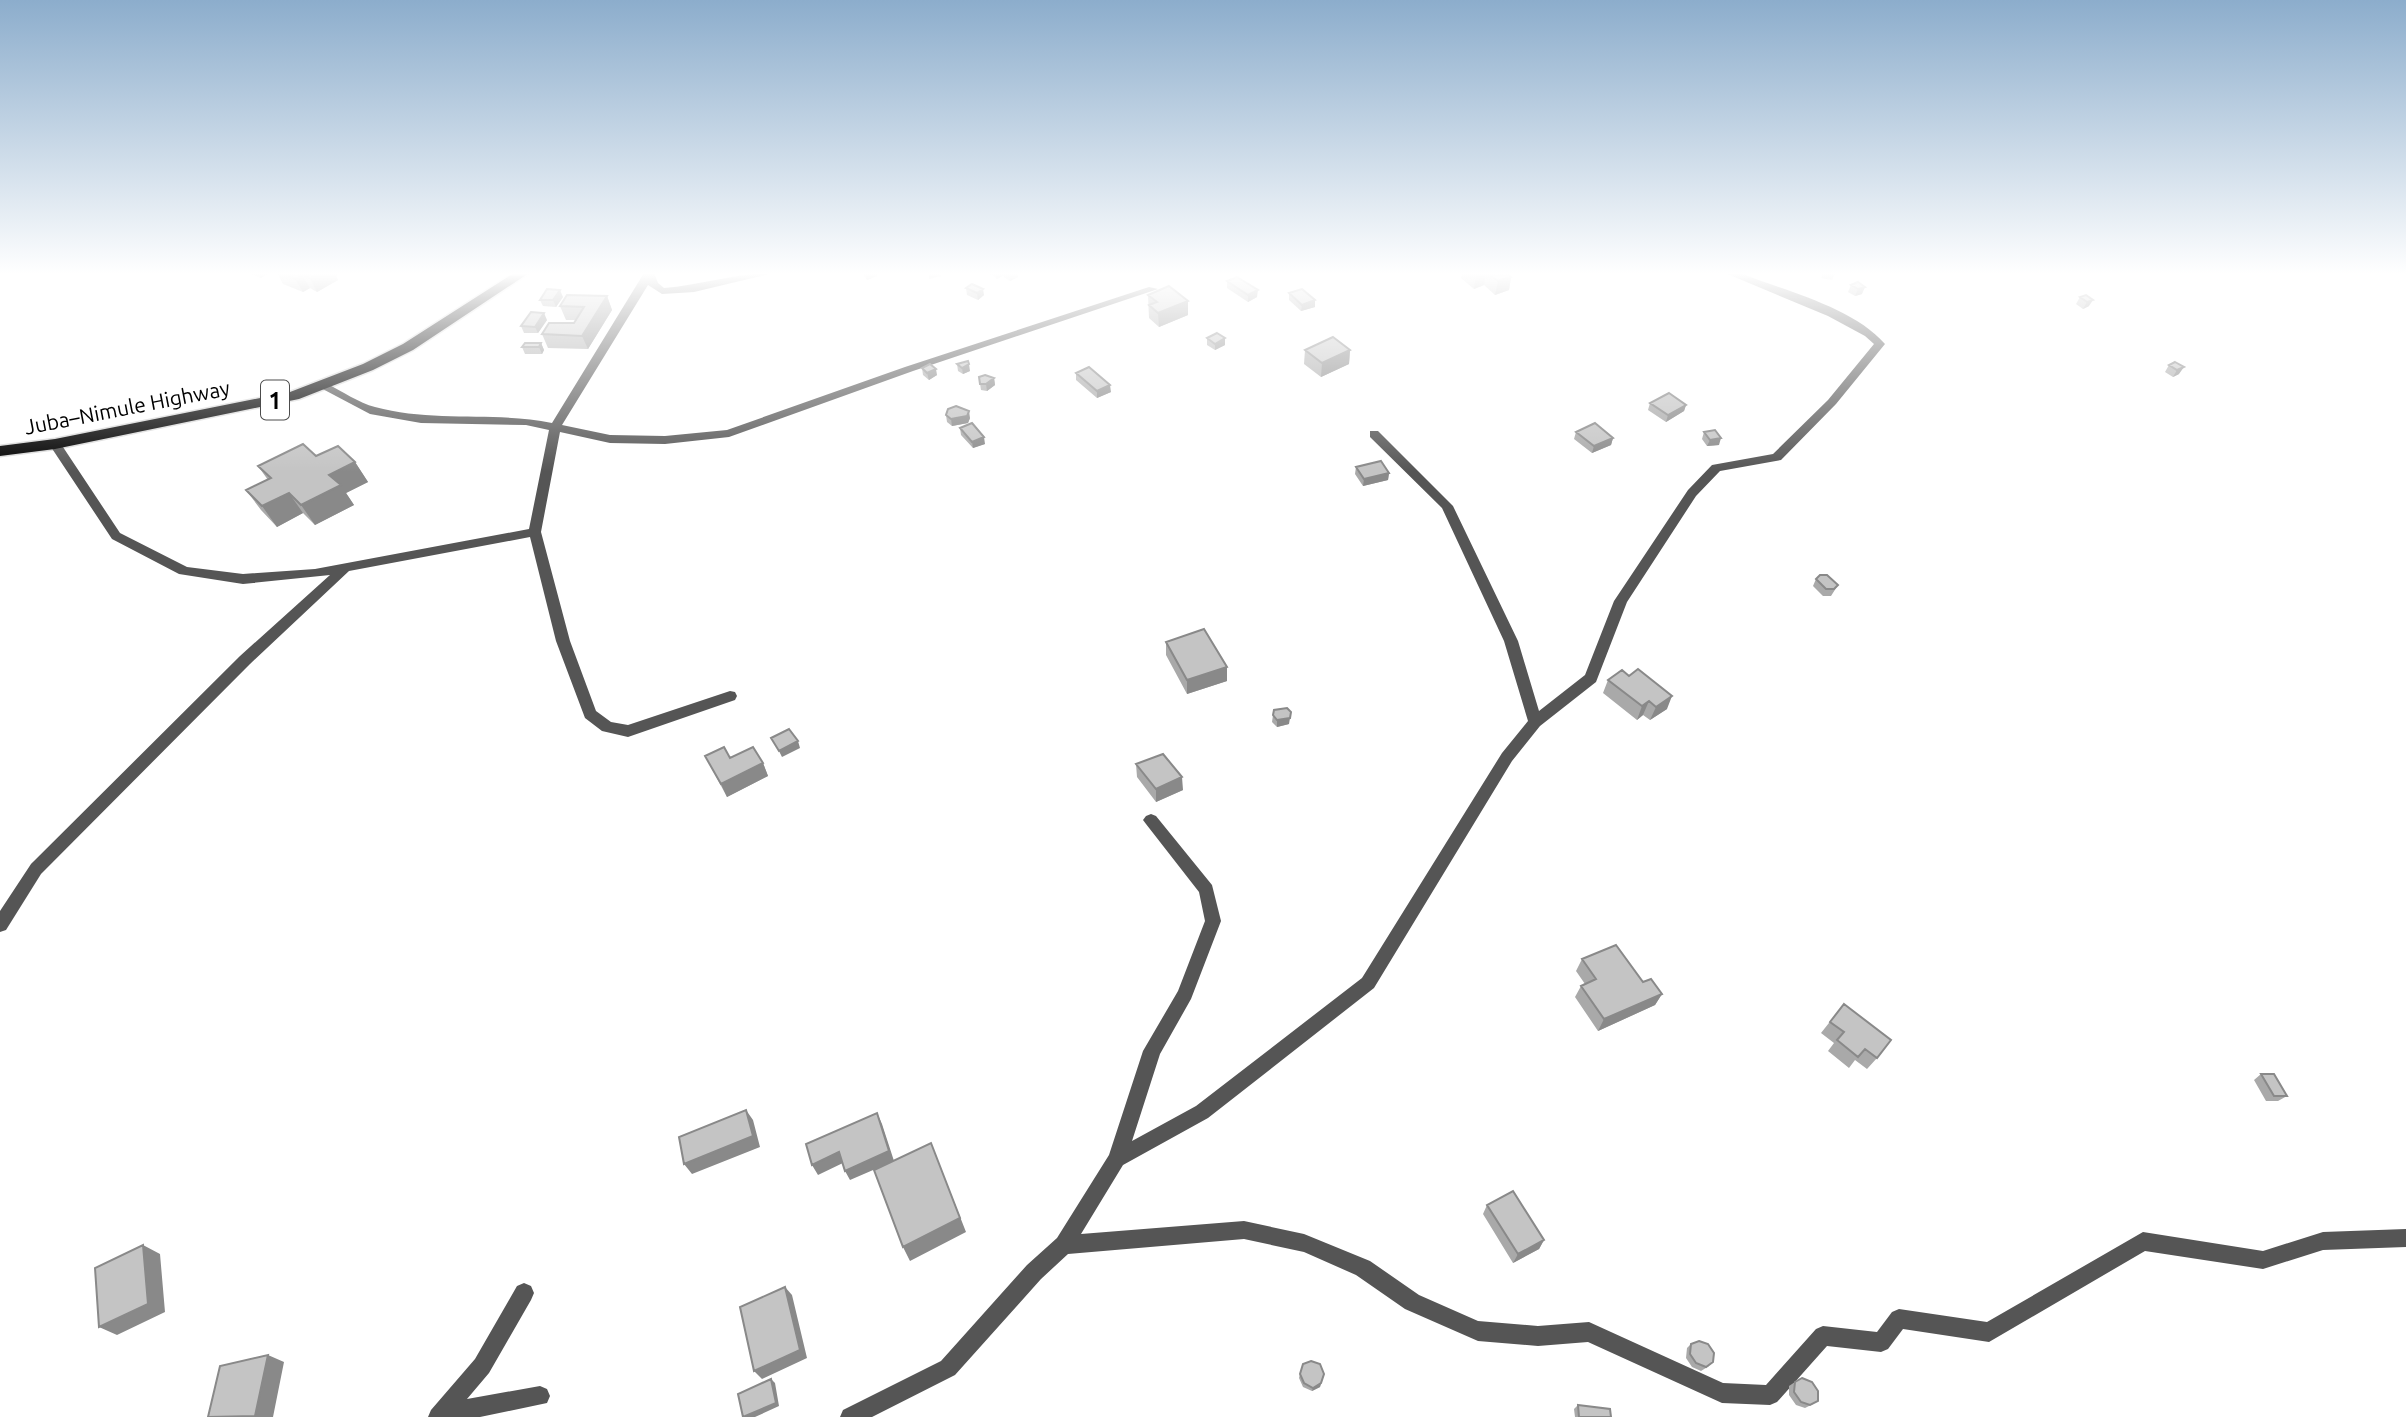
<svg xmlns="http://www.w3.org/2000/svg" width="2406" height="1417" font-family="Ubuntu,sans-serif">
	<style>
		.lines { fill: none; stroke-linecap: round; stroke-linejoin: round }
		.primary-casing { stroke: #dbdbdb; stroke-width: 3 }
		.minor { fill: #555; fill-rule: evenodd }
		.primary { fill: #000; fill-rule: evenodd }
		.wall { fill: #a9a9a9 }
		.shaded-wall { fill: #898989 }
		.building { fill: #c4c4c4; stroke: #898989; stroke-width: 2 }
		.labels { text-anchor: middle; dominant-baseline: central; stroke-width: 6; stroke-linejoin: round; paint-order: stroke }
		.far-street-label { font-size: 21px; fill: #000; stroke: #fff }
		.shield { fill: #fff; stroke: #4c4c4c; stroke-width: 2 }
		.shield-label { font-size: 23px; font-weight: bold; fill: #000 }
	</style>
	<rect width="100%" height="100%" fill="#fff"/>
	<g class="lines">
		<defs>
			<path id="primary" d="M514,273H529L413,350L373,370L299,399L55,449L0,456V446L55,439L290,392L363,364L403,344Z"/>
		</defs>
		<use href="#primary" class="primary-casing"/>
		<path class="minor" d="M644,273H654L658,283L664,288C701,285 736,273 773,273L694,292L662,294L648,285L562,425L610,435L665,436L727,430L905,367L1149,287L1158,289L913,371L729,437L665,444L610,443L560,432L541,532L570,641L596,711L611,722L628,725L730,691L735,692L737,696L735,700L628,737L602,731L585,718L556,641L530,537L349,571L250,664L41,874L6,930L0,932V911L31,864L240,656L330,575L243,584L179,574L112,539L49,444L51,441H59L120,533L187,567L243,574L315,569L529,529L549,430L526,425L421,423L370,414L317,386L323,383L327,384C342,391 359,403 375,407C433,423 494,411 552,423Z
			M1725,273H1740C1785,291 1853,307 1885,344L1836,404L1781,460L1720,471L1696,496L1627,602L1596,682L1540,726L1512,761L1374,988L1208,1118L1123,1165L1081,1234L1244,1221L1304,1234L1370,1261L1419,1295L1478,1321L1538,1326L1589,1322L1723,1383L1766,1385L1816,1329L1823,1326L1877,1332L1892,1312L1899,1309L1987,1322L2143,1232L2263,1251L2323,1232L2406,1229V1247L2323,1250L2263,1269L2145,1251L1989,1342L1903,1329L1888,1349L1881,1352L1827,1346L1777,1402L1770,1405L1722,1403L1588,1342L1538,1346L1478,1341L1405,1309L1356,1275L1304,1252L1244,1239L1068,1254L1041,1279L955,1375L872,1417H840L843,1410L941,1361L1027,1265L1057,1238L1109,1155L1143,1051L1178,991L1205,921L1199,892L1146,824L1143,820L1146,816L1151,814L1156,816L1212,885L1221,921L1191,999L1160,1054L1132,1141L1196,1106L1362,978L1502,753L1528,721L1504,641L1442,508L1370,437V431H1378L1453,506L1518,641L1539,711L1585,675L1614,601L1688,490L1712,465L1773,454L1828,400L1874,344L1865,336L1828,316Z
			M524,1283L531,1286L534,1293L531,1300L489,1373L467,1399L540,1386L547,1389L550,1396L547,1403L480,1417H428L431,1410L475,1359L517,1286Z"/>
		<use href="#primary" class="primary"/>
	</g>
	<path class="wall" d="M249,273H269L261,278Z
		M277,273H338V274L336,276L338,280L317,292L310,288L303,292L283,284Z
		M862,273H876L877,276L867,280Z
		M989,273H1017L1018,277L1010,281L1004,277V275L997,279Z
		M1462,273H1507L1511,277L1509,290L1495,295L1484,285L1474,289L1461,278Z
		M1823,273H1835L1832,280L1821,278Z
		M1227,281L1257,297L1248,302L1227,288Z
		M1858,282L1862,294L1855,296L1848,292L1851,285Z
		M966,288L984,295L978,300L967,295Z
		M1289,293L1315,300V307L1301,311L1289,300Z
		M1148,295L1188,315L1159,327L1149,318Z
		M2086,295L2089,306L2083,309L2076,304L2080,297Z
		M607,296L612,310L588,349L548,348L542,334L574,323L576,320H566L560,306Z
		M563,297L556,307L543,306L540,300Z
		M547,320L538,333H524L521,326Z
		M1207,338L1225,345L1215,350L1207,345Z
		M541,343L544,350L542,354H525L522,347Z
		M1305,350H1350L1349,364L1321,377L1304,364Z
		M2175,362L2179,374L2173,377L2165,372L2169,365Z
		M957,364L970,371L963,374L958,371Z
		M922,368L937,375L929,380L923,375Z
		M1076,373L1111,392L1097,398L1076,380Z
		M979,377L994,378L995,385L987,391L981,390Z
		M1650,403L1686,405L1684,411L1666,422L1648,410Z
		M946,415L970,418L968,423L952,426L947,422Z
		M960,428L985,444L973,448L961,435Z
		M1576,432L1613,438L1611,445L1592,453L1574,439Z
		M1704,432L1719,445L1707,446L1702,439Z
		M316,456L355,462L368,482L346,493L354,505L315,525L303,513L277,527L261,510L246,490L268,480L258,466Z
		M1356,467L1389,473L1388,480L1363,486L1355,474Z
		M1816,579L1838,585L1831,596H1823L1813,586Z
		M1166,642L1227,681L1187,694L1166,655Z
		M1608,680L1667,709L1650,720L1643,715L1637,720L1603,693Z
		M1273,715L1289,724L1277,727L1272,722Z
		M705,756L730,758L763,763L768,776L727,797Z
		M1136,764L1183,790L1156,802L1137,777Z
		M1582,959L1643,982L1662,994L1655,1005L1598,1031L1575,997L1581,986L1585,984L1576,971Z
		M1844,1004L1877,1058L1867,1069L1855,1060L1849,1068L1828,1051L1834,1043L1821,1033Z
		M2261,1074L2287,1096L2278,1101H2266L2254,1080Z
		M1487,1205L1544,1240L1539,1249L1513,1263L1483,1214Z
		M1691,1344L1709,1366L1701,1371L1692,1367L1686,1358L1687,1348Z
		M1300,1374H1324L1320,1387L1312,1391L1303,1387L1299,1378Z
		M1795,1382L1813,1404L1805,1408L1796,1405L1789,1395V1386Z
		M1578,1405L1611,1417H1575L1574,1409Z"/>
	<path class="shaded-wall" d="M258,273H269L261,278Z
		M318,273H338V274L336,276L338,280L317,292L310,278Z
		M866,273H876L877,276L867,280Z
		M929,273H940L941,276L929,279Z
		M997,273H1003L1004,275L997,279Z
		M1010,273H1017L1018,277L1010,281L1009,274Z
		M1481,273H1486L1484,285L1474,289L1476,275Z
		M302,275L310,288L303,292L295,279Z
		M1511,277L1509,290L1495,295L1498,281Z
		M1865,287L1862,294L1855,296L1858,289Z
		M983,289L984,295L978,300L977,293Z
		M560,290L563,297L556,307L553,300Z
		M1258,290L1257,297L1248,302V295Z
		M607,296L612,310L588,349L582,336Z
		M1315,300V307L1301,311L1302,305Z
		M2093,300L2089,306L2083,309L2087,302Z
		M1188,301V315L1159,327L1158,313Z
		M544,313L547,320L538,333L535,327Z
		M1225,338V345L1215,350V344Z
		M541,343L544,350L542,354L539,347Z
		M1350,350L1349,364L1321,377L1322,363Z
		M969,364L970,371L963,374L962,368Z
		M2184,367L2179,374L2173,377L2177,370Z
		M936,369L937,375L929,380L927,373Z
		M994,378L995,385L987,391L986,384Z
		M1110,385L1111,392L1097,398V391Z
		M1686,405L1684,411L1666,422L1668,415Z
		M969,411L970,418L968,423L952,426L951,419Z
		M984,437L985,444L973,448L972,442Z
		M1613,438L1611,445L1592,453L1594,446Z
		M1721,438L1719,445L1707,446L1710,440Z
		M355,462L368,482L346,493L354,505L315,525L301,505L329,475Z
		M1389,473L1388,480L1363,486L1364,479Z
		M289,493L303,513L277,527L262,506Z
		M1227,667V681L1187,694V680Z
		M1672,696L1667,709L1650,720L1656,707Z
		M1649,701L1643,715L1637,720L1642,706Z
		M1291,712L1289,724L1277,727V720Z
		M798,741L800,748L782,757L779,751Z
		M763,763L768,776L727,797L721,784Z
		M1182,777L1183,790L1156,802V789Z
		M1662,994L1655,1005L1598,1031L1604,1019Z
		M746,1110L753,1120L760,1147L692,1174L684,1164Z
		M877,1113L882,1124L894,1161L850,1180L845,1171Z
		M931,1143L966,1232L910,1261L903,1247Z
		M839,1152L845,1162L818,1175L812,1165Z
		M1544,1240L1539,1249L1513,1263L1518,1254Z
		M143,1245L160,1254L165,1312L117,1335L99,1327Z
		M785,1287L792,1295L807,1358L762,1379L754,1371Z
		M268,1355L284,1362L273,1417H251Z
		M771,1379L775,1383L779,1406L755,1417H744Z
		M1321,1383L1320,1387L1312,1391L1313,1388Z"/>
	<path class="building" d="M282,273H318L310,278L302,275L295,279Z
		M1488,273H1507L1511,277L1498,281Z
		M1237,277L1258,290L1248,295L1227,281Z
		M1858,282L1865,287L1858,289L1851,285Z
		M972,284L983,289L977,293L966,288Z
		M1169,286L1188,301L1158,313L1149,305L1157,302L1148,295Z
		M547,289L560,290L553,300H540Z
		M1302,289L1315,300L1302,305L1289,293Z
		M567,295L607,296L582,336L542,334L549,323H574L584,307L560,306Z
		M2086,295L2093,300L2087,302L2080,297Z
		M531,312L544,313L535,327L521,326Z
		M1217,333L1225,338L1215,344L1207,338Z
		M1333,337L1350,350L1322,363L1305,350Z
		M525,343H541L539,347H522Z
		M968,361L969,364L962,368L957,364Z
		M2175,362L2184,367L2177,370L2169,365Z
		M930,364L936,369L927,373L922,368Z
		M1089,367L1110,385L1097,391L1076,373Z
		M985,375L994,378L986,384H980L979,377Z
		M1669,393L1686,405L1668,415L1650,403Z
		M956,406L969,411L967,416L951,419L946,415L948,409Z
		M972,423L984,437L972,442L960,428Z
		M1595,423L1613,438L1594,446L1576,432Z
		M1715,430L1721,438L1710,440L1704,432Z
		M303,444L316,456L338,446L355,462L329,475L341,485L301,505L289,493L262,506L246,490L271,478L258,466Z
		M1381,461L1389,473L1364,479L1356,467Z
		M1820,575H1827L1838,585L1834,589H1826L1816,579Z
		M1204,629L1227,667L1187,680L1166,642Z
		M1638,669L1672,696L1656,707L1649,701L1642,706L1608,680L1622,670L1629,676Z
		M1287,708L1291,712L1290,718L1277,720L1273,715L1274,710Z
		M789,729L798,741L779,751L771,738Z
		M724,747L730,758L753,747L763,763L721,784L705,756Z
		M1163,754L1182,777L1156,789L1136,764Z
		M1616,945L1643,982L1651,979L1662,994L1604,1019L1581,986L1596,979L1582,959Z
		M1844,1004L1891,1040L1877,1058L1865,1049L1858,1057L1837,1040L1844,1032L1830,1022Z
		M2261,1074H2274L2287,1096H2274Z
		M746,1110L753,1136L684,1164L679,1137Z
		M877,1113L889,1151L845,1171L839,1152L812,1165L806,1144Z
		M931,1143L960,1218L903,1247L874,1170Z
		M1513,1191L1544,1240L1518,1254L1487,1205Z
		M143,1245L148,1304L99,1327L95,1268Z
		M785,1287L800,1350L754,1371L740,1307Z
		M1699,1341L1708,1344L1714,1353L1713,1362L1706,1367L1696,1363L1690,1354L1691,1344Z
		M268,1355L255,1416L208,1417L220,1366Z
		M1311,1361L1320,1364L1324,1374L1321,1383L1313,1388L1304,1383L1300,1374L1303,1364Z
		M1802,1378L1812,1382L1818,1391V1401L1810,1405L1801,1402L1794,1392L1795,1382Z
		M771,1379L776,1403L743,1417L738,1394Z
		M1578,1405L1610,1409L1611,1417H1579Z"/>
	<linearGradient id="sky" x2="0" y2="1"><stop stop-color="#8cadcc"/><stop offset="0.58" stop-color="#fff"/><stop offset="1" stop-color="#fff" stop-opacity="0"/></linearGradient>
	<rect width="2406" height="472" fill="url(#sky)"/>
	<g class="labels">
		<g class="far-street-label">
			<text transform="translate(127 407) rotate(-11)">Juba–Nimule Highway</text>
		</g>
		<rect class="shield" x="261" y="380.5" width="28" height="39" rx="5"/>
		<g class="shield-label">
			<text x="275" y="400">1</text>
		</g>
	</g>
</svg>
